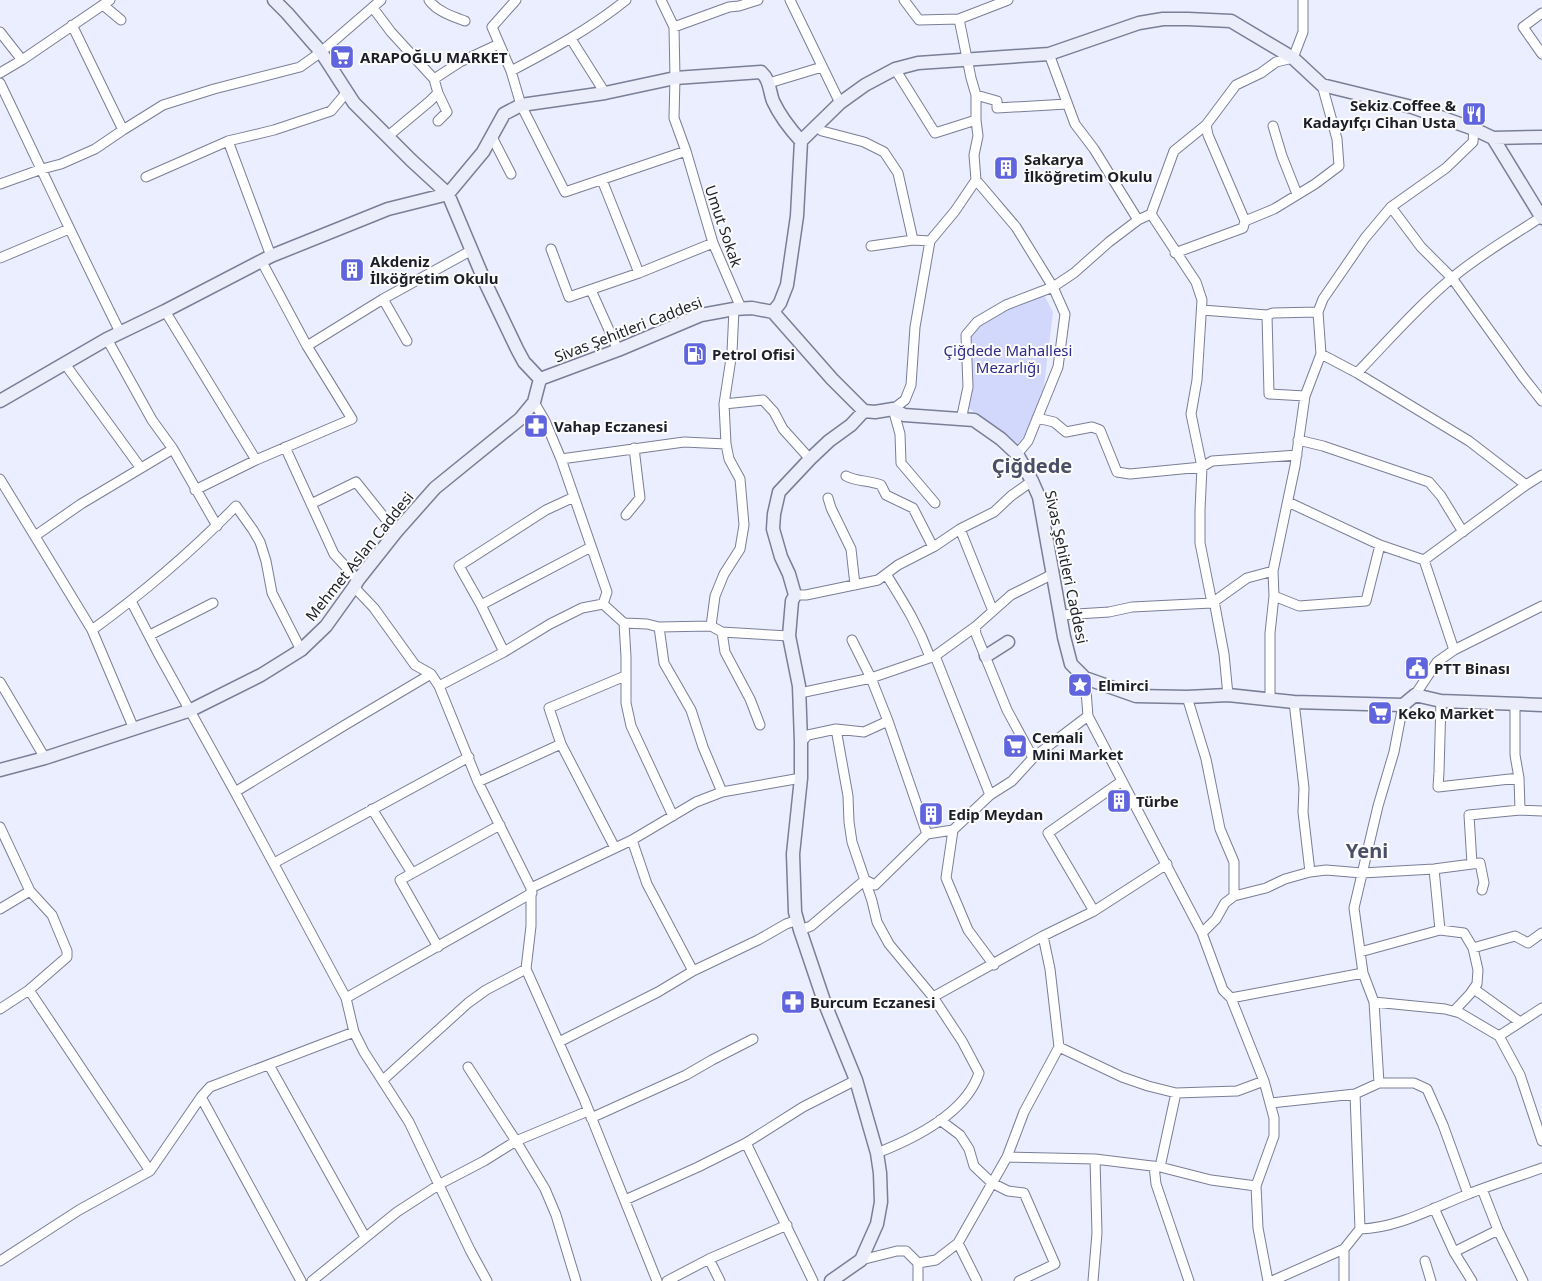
<svg xmlns="http://www.w3.org/2000/svg" width="1542" height="1281" font-family="'Noto Sans',sans-serif">
	<style>
		.green { fill: #d2d8fb }
		.lines { fill: none; stroke-linecap: round; stroke-linejoin: round }
		.street-casing { stroke: #7a7e96; stroke-width: 11 }
		.secondary-casing { stroke: #7a7e96; stroke-width: 15 }
		.street { stroke: #fff; stroke-width: 9 }
		.secondary { stroke: #ebedfa; stroke-width: 12 }
		.labels { text-anchor: middle; dominant-baseline: central; stroke-width: 4; stroke-linejoin: round; paint-order: stroke }
		.poi-label { font-size: 15px; font-weight: bold; fill: #1d1f28; stroke: #fcfcfc; text-anchor: start }
		.street-label { font-size: 15px; fill: #1d1f28; stroke: #fcfcfc }
		.park-label { font-size: 15px; fill: #2e298a; stroke: #fcfcfc }
		.district-label { font-size: 20px; font-weight: bold; fill: #4b4f65; stroke: #fcfcfc }
	</style>
	<rect width="100%" height="100%" fill="#ebeefe"/>
	<path class="green" d="M1043,293L1053,312L1044,386L1037,418L1023,447L960,402C962,397 966,390 967,384C970,372 966,348 970,337C978,318 1026,305 1043,293Z"/>
	<g class="lines">
		<defs>
			<path id="street" d="M429,0C436,11 454,17 465,21
				M516,0L492,27L511,71L521,105L565,192L686,151
				M661,0L674,27L675,78L674,118L686,151L713,243L741,308
				M790,0L840,103
				M904,0L919,20L959,19L1008,0
				M103,5L121,20
				M373,8L391,32L434,79L460,62L499,44
				M1542,13L1523,27L1542,54
				M72,25L123,130
				M674,27L729,7L739,6L758,0
				M0,32L22,60
				M571,39L605,93
				M1049,54L1075,124L1094,149L1138,220
				M895,69L935,133L976,120
				M511,71C551,50 590,29 626,0
				M0,73L22,60L110,0
				M434,79L438,93L447,112L438,121
				M0,83C40,166 79,250 120,332
				M769,83L822,67
				M976,95L997,101V108L1067,104
				M1206,125L1208,135L1245,221L1274,209L1315,184L1339,166L1337,139L1322,85
				M816,126L822,131L864,142L884,152L898,173L913,240
				M1273,126L1282,156L1297,194
				M387,137L430,101L438,93
				M492,137L511,174
				M146,177L228,141
				M602,180L639,273
				M976,180L1016,227L1053,287L1065,314L1058,367L1028,441L1017,454
				M0,184L42,169L61,164L95,149L123,130L163,105L214,89L300,67L321,52L381,0
				M1391,207L1421,247L1452,278L1523,377L1542,401
				M1151,214L1196,282L1202,300L1197,380L1191,414L1202,467L1200,510V543L1212,603L1215,606L1224,654L1228,695
				M871,246L913,240L930,241
				M551,249L569,297L639,273L713,243
				M1175,253L1243,228L1245,221
				M271,256L228,141L274,130L331,111L347,92
				M0,258L69,229
				M591,290L618,350
				M383,299L407,341
				M1202,310L1267,315L1273,313L1318,312
				M165,311L256,460
				M1267,315L1269,394L1305,396
				M107,339L152,420L173,449L217,526
				M307,346L383,299L472,250
				M1321,354L1357,373L1469,441L1526,485
				M65,364L140,467
				M1357,373C1388,341 1418,306 1452,278C1479,255 1511,237 1541,217
				M534,402L545,421L561,459L607,592L603,604L624,623L626,657V703L631,726L673,816
				M724,404L763,400L774,412L783,429L810,459
				M1037,418L1054,422L1066,432L1092,427L1100,430L1117,472L1130,474L1202,467L1212,461L1297,455
				M961,420L968,387L966,335L977,322L1006,305L1053,287L1074,273L1109,242L1138,220L1151,214L1174,151L1206,125L1236,85L1261,73L1276,62L1293,58L1303,32V0
				M1298,440L1323,446L1429,482L1441,496L1463,532
				M285,447L334,554L358,580
				M561,459L684,442L726,444
				M846,476C857,482 869,480 881,485L886,495L913,508L933,547
				M0,479L92,630L134,729
				M195,490L256,460L352,419L307,346L262,262
				M828,498L831,508L851,549L855,585
				M1288,502L1380,545L1424,560L1454,650
				M935,503L901,463L900,434L893,409L905,400L911,385L915,327L930,241L955,211L976,180L974,155L978,136L976,120V95L971,78L959,19
				M311,504L356,482L396,532
				M626,515L640,498L634,448
				M35,536L81,504L173,449
				M1424,560L1526,485L1542,475
				M886,574C904,603 918,625 930,657
				M354,587L374,608L415,665L431,674L439,686L478,782L531,888V926L526,969L584,1099L657,1281
				M795,595H806L878,580L898,565L935,546L960,529L994,512L1011,496L1032,481
				M1274,596L1299,606L1366,601L1380,545
				M131,601L158,653L235,792L346,998L354,1032L364,1052L409,1122L470,1250L487,1281
				M481,605L591,547
				M993,611L1011,595L1053,574
				M1061,615L1109,612L1132,607L1212,603L1247,578L1273,571
				M624,623L647,624L659,627L711,626L722,632L789,636
				M711,626L715,596L724,574L740,549L744,525L740,479L729,459L726,444L724,404L732,352L734,309
				M659,627L664,663L691,710L703,747L722,792
				M975,627L976,634L1007,710L1033,758
				M92,630C143,593 192,551 236,506L253,530L260,542L266,561L272,593L301,650
				M722,632L725,652L750,699L760,725
				M150,635L213,603
				M504,652L481,605L459,566L546,510L574,497
				M935,656L990,795
				M0,682L45,758
				M439,686L504,652L550,624L582,608L603,604
				M800,693L871,678L852,640
				M1415,695L1437,662L1454,650L1542,606
				M1187,697L1206,759L1220,829L1234,862V896
				M1270,699V633L1274,596L1273,571L1295,466L1305,396L1321,354L1318,312L1323,299L1365,238L1391,207L1446,168L1473,142L1474,129
				M1441,701L1439,772L1438,787L1519,778
				M1294,702L1304,788L1303,812L1310,872
				M1515,703V755L1519,778L1520,810
				M1088,716L1202,933L1223,990L1231,998L1264,1081L1274,1118V1136L1256,1186L1258,1228L1268,1281
				M836,729L848,796L849,822L852,842L872,901L877,922L889,944L933,997L962,1041L979,1073C966,1113 913,1139 877,1153
				M801,742L808,735L836,729L864,732L888,721
				M478,782L561,744
				M235,792L345,725L431,674
				M372,809L412,873
				M0,827L30,891L52,915L67,951V957L29,990L0,1009
				M953,830L946,878L968,930L994,965
				M927,834L888,721L871,678L935,656L975,627L993,611L960,529
				M632,840L647,884L693,971
				M615,848L561,744L549,708L625,676
				M274,863L469,757
				M1472,864L1480,863L1484,883L1482,890
				M1434,869L1440,930
				M531,888L632,840L696,802L722,792L801,778
				M0,909L30,891
				M1094,911L1048,833L1122,781
				M800,930L811,926L865,880L875,885L927,834L953,830L990,795L1012,781L1033,758L1047,747L1088,716L1085,678
				M1202,933L1216,919L1225,903L1234,896L1266,888L1285,879L1310,872L1326,870L1362,873L1434,869L1472,864L1469,815L1520,810L1542,811
				M438,947L400,880L500,825
				M1473,948L1515,936L1528,943L1542,933
				M1360,952L1440,930L1464,933L1473,948L1478,970L1477,984L1470,994L1454,1011
				M1474,989L1520,1022
				M29,990L150,1171
				M933,997L1043,936L1094,911L1167,864
				M346,998L532,893
				M1231,998L1363,973
				M1374,1002L1445,1009L1460,1013L1499,1036L1520,1075L1542,1141
				M1499,1036L1542,1008
				M559,1042L658,992L693,971L758,940L786,924L797,920
				M1059,1047L1122,1077L1148,1086L1176,1093L1237,1091L1264,1081
				M269,1065L365,1237
				M468,1067L516,1141L588,1111
				M383,1080L468,1003L486,990L526,969
				M1379,1083L1374,1002L1363,973L1354,908L1378,806L1394,752L1403,705
				M201,1097L301,1281
				M1271,1103L1355,1094L1379,1083H1414L1427,1089L1443,1125L1468,1194
				M591,1118L686,1075L712,1060L753,1039
				M940,1120L960,1135L969,1149L974,1166L992,1183L1008,1191L1024,1193L1055,1264L1019,1281
				M746,1143L813,1281
				M1007,1157L1095,1159L1160,1167L1211,1180L1256,1186
				M1154,1166L1156,1184L1189,1281
				M1160,1167L1176,1093
				M1482,1189L1498,1230L1523,1281
				M625,1200L698,1167L746,1143L803,1107L856,1080
				M1434,1208L1454,1252L1498,1230
				M1360,1229C1397,1228 1431,1209 1466,1195C1491,1185 1517,1177 1542,1168
				M958,1243L977,1281
				M1344,1249V1281
				M1454,1252L1472,1281
				M709,1259L720,1281
				M861,1260L897,1251H906L918,1263L936,1260L958,1243L1007,1157L1024,1112L1059,1047L1050,969L1043,936
				M0,1261L79,1210L150,1171L201,1097L210,1087L354,1032
				M1425,1261L1431,1281
				M312,1281L397,1212L440,1184L484,1161L516,1141L545,1189L556,1215L576,1281
				M667,1281L709,1259L787,1225
				M918,1281V1263
				M1093,1281L1097,1233L1095,1159
				M1272,1281L1344,1249L1360,1229L1355,1094"/>
			<path id="secondary" d="M274,0L287,13L321,52L354,103L411,160L448,194L485,282L517,349L524,362L540,379
				M1493,138L1542,218
				M773,312L780,303L787,285L797,216L801,141L840,103L865,85L895,69L918,63L1049,54L1139,23L1163,19H1188L1231,21L1293,58L1322,85L1412,107L1474,129L1493,138L1542,137
				M540,379L618,350L701,315L734,309L752,308L773,312L832,379L864,411L875,412L893,409L904,415L974,420L1001,439L1017,454L1032,481L1039,497L1064,637L1071,664L1085,678L1136,696L1187,697L1228,695L1294,702L1403,705L1415,695L1441,701L1542,705
				M0,401L107,339L165,311L271,256L388,209L448,194L483,152L504,114L521,105L605,93L675,78L761,72C770,80 769,90 773,101C780,116 790,129 801,141
				M986,656L1008,642
				M0,770L45,758L191,710L261,675L301,650L326,626L354,587L358,580L396,532L435,488L520,419L534,402L540,379
				M831,1281L861,1260L877,1224L881,1202L880,1173L877,1153L856,1080L825,1004L800,930L795,912L793,854L801,778V742L799,686L789,636L792,601L795,595L789,574L781,557L773,529L774,514L779,492L810,459L829,441L851,425L864,411"/>
		</defs>
		<use href="#street" class="street-casing"/>
		<use href="#secondary" class="secondary-casing"/>
		<use href="#street" class="street"/>
		<use href="#secondary" class="secondary"/>
	</g>
	<defs>
		<symbol id="supermarket-square" viewBox="-11 -11 22 22"><rect x="-9" y="-9" width="18" height="18" rx="4" fill="#6065dd" stroke="#fcfcfc"/><path d="M-6-5.5h2.5l.6 2H6L4.5 2H-2.5L-4.4-4H-6ZM-1.5 3.2a1.3 1.3 0 1 0 .1 0ZM3 3.2a1.3 1.3 0 1 0 .1 0Z" fill="#fff"/></symbol>
		<symbol id="restaurant-square" viewBox="-11 -11 22 22"><rect x="-9" y="-9" width="18" height="18" rx="4" fill="#6065dd" stroke="#fcfcfc"/><path d="M-5-6h1v4h1v-4h1v4h1v-4h1v5L-1.5 .5V6h-2V.5L-5-1ZM5-6V6H3V1.5H1.5Q1.5-4 5-6Z" fill="#fff"/></symbol>
		<symbol id="building-square" viewBox="-11 -11 22 22"><rect x="-9" y="-9" width="18" height="18" rx="4" fill="#6065dd" stroke="#fcfcfc"/><path d="M-4-6H4V6H1V3H-1V6H-4ZM-2.5-4.3h1.7v1.8h-1.7ZM.8-4.3h1.7v1.8H.8ZM-2.5-1h1.7V.8h-1.7ZM.8-1h1.7V.8H.8Z" fill="#fff"/></symbol>
		<symbol id="fuel-square" viewBox="-11 -11 22 22"><rect x="-9" y="-9" width="18" height="18" rx="4" fill="#6065dd" stroke="#fcfcfc"/><path d="M-5.5-6h7V0h2V4h1.3V-2.5L3-4.5l.8-.8L6-3V5H2.5V1h-1V6h-7ZM-4.2-4.7v3.2H.2V-4.7Z" fill="#fff"/></symbol>
		<symbol id="pharmacy-square" viewBox="-11 -11 22 22"><rect x="-9" y="-9" width="18" height="18" rx="4" fill="#6065dd" stroke="#fcfcfc"/><path d="M-2-6h4v4h4v4h-4v4h-4v-4h-4v-4h4Z" fill="#fff"/></symbol>
		<symbol id="civic-square" viewBox="-11 -11 22 22"><rect x="-9" y="-9" width="18" height="18" rx="4" fill="#6065dd" stroke="#fcfcfc"/><path d="M-.6-6.5H3V-4.5H.6V-3L4-1V1h2V6H-6V1h2V-1L-.6-3ZM-1.2 2.5V6h2.4V2.5Z" fill="#fff"/></symbol>
		<symbol id="sight-square" viewBox="-11 -11 22 22"><rect x="-9" y="-9" width="18" height="18" rx="4" fill="#6065dd" stroke="#fcfcfc"/><path d="M0-6L1.8-2.2L6-1.7L2.9 1.2L3.7 5.4L0 3.3L-3.7 5.4L-2.9 1.2L-6-1.7L-1.8-2.2Z" fill="#fff"/></symbol>
	</defs>
	<g fill-rule="evenodd">
		<use href="#supermarket-square" x="328" y="43" width="28" height="28"/>
		<use href="#restaurant-square" x="1460" y="100" width="28" height="28"/>
		<use href="#building-square" x="992" y="154" width="28" height="28"/>
		<use href="#building-square" x="338" y="256" width="28" height="28"/>
		<use href="#fuel-square" x="681" y="340" width="28" height="28"/>
		<use href="#pharmacy-square" x="522" y="412" width="28" height="28"/>
		<use href="#civic-square" x="1403" y="654" width="28" height="28"/>
		<use href="#sight-square" x="1066" y="671" width="28" height="28"/>
		<use href="#supermarket-square" x="1366" y="699" width="28" height="28"/>
		<use href="#supermarket-square" x="1001" y="732" width="28" height="28"/>
		<use href="#building-square" x="1105" y="787" width="28" height="28"/>
		<use href="#building-square" x="917" y="800" width="28" height="28"/>
		<use href="#pharmacy-square" x="779" y="988" width="28" height="28"/>
	</g>
	<g class="labels">
		<g class="poi-label">
			<text x="360" y="57">ARAPOĞLU MARKET</text>
			<text x="1456" y="105" text-anchor="end">Sekiz Coffee &amp;<tspan x="1456" dy="17">Kadayıfçı Cihan Usta</tspan></text>
			<text x="1024" y="159">Sakarya<tspan x="1024" dy="17">İlköğretim Okulu</tspan></text>
			<text x="370" y="261">Akdeniz<tspan x="370" dy="17">İlköğretim Okulu</tspan></text>
			<text x="712" y="354">Petrol Ofisi</text>
			<text x="554" y="426">Vahap Eczanesi</text>
			<text x="1434" y="668">PTT Binası</text>
			<text x="1098" y="685">Elmirci</text>
			<text x="1398" y="713">Keko Market</text>
			<text x="1032" y="737">Cemali<tspan x="1032" dy="17">Mini Market</tspan></text>
			<text x="1136" y="801">Türbe</text>
			<text x="948" y="814">Edip Meydan</text>
			<text x="810" y="1002">Burcum Eczanesi</text>
		</g>
		<g class="street-label">
			<text transform="translate(724 226) rotate(71)">Umut Sokak</text>
			<text transform="translate(628 329) rotate(-21)">Sivas Şehitleri Caddesi</text>
			<text transform="translate(359 556) rotate(-51)">Mehmet Aslan Caddesi</text>
			<text transform="translate(1067 567) rotate(78)">Sivas Şehitleri Caddesi</text>
		</g>
		<g class="park-label">
			<text x="1008" y="350">Çiğdede Mahallesi<tspan x="1008" dy="17">Mezarlığı</tspan></text>
		</g>
		<g class="district-label">
			<text x="1032" y="465">Çiğdede</text>
			<text x="1367" y="850">Yeni</text>
		</g>
	</g>
</svg>
